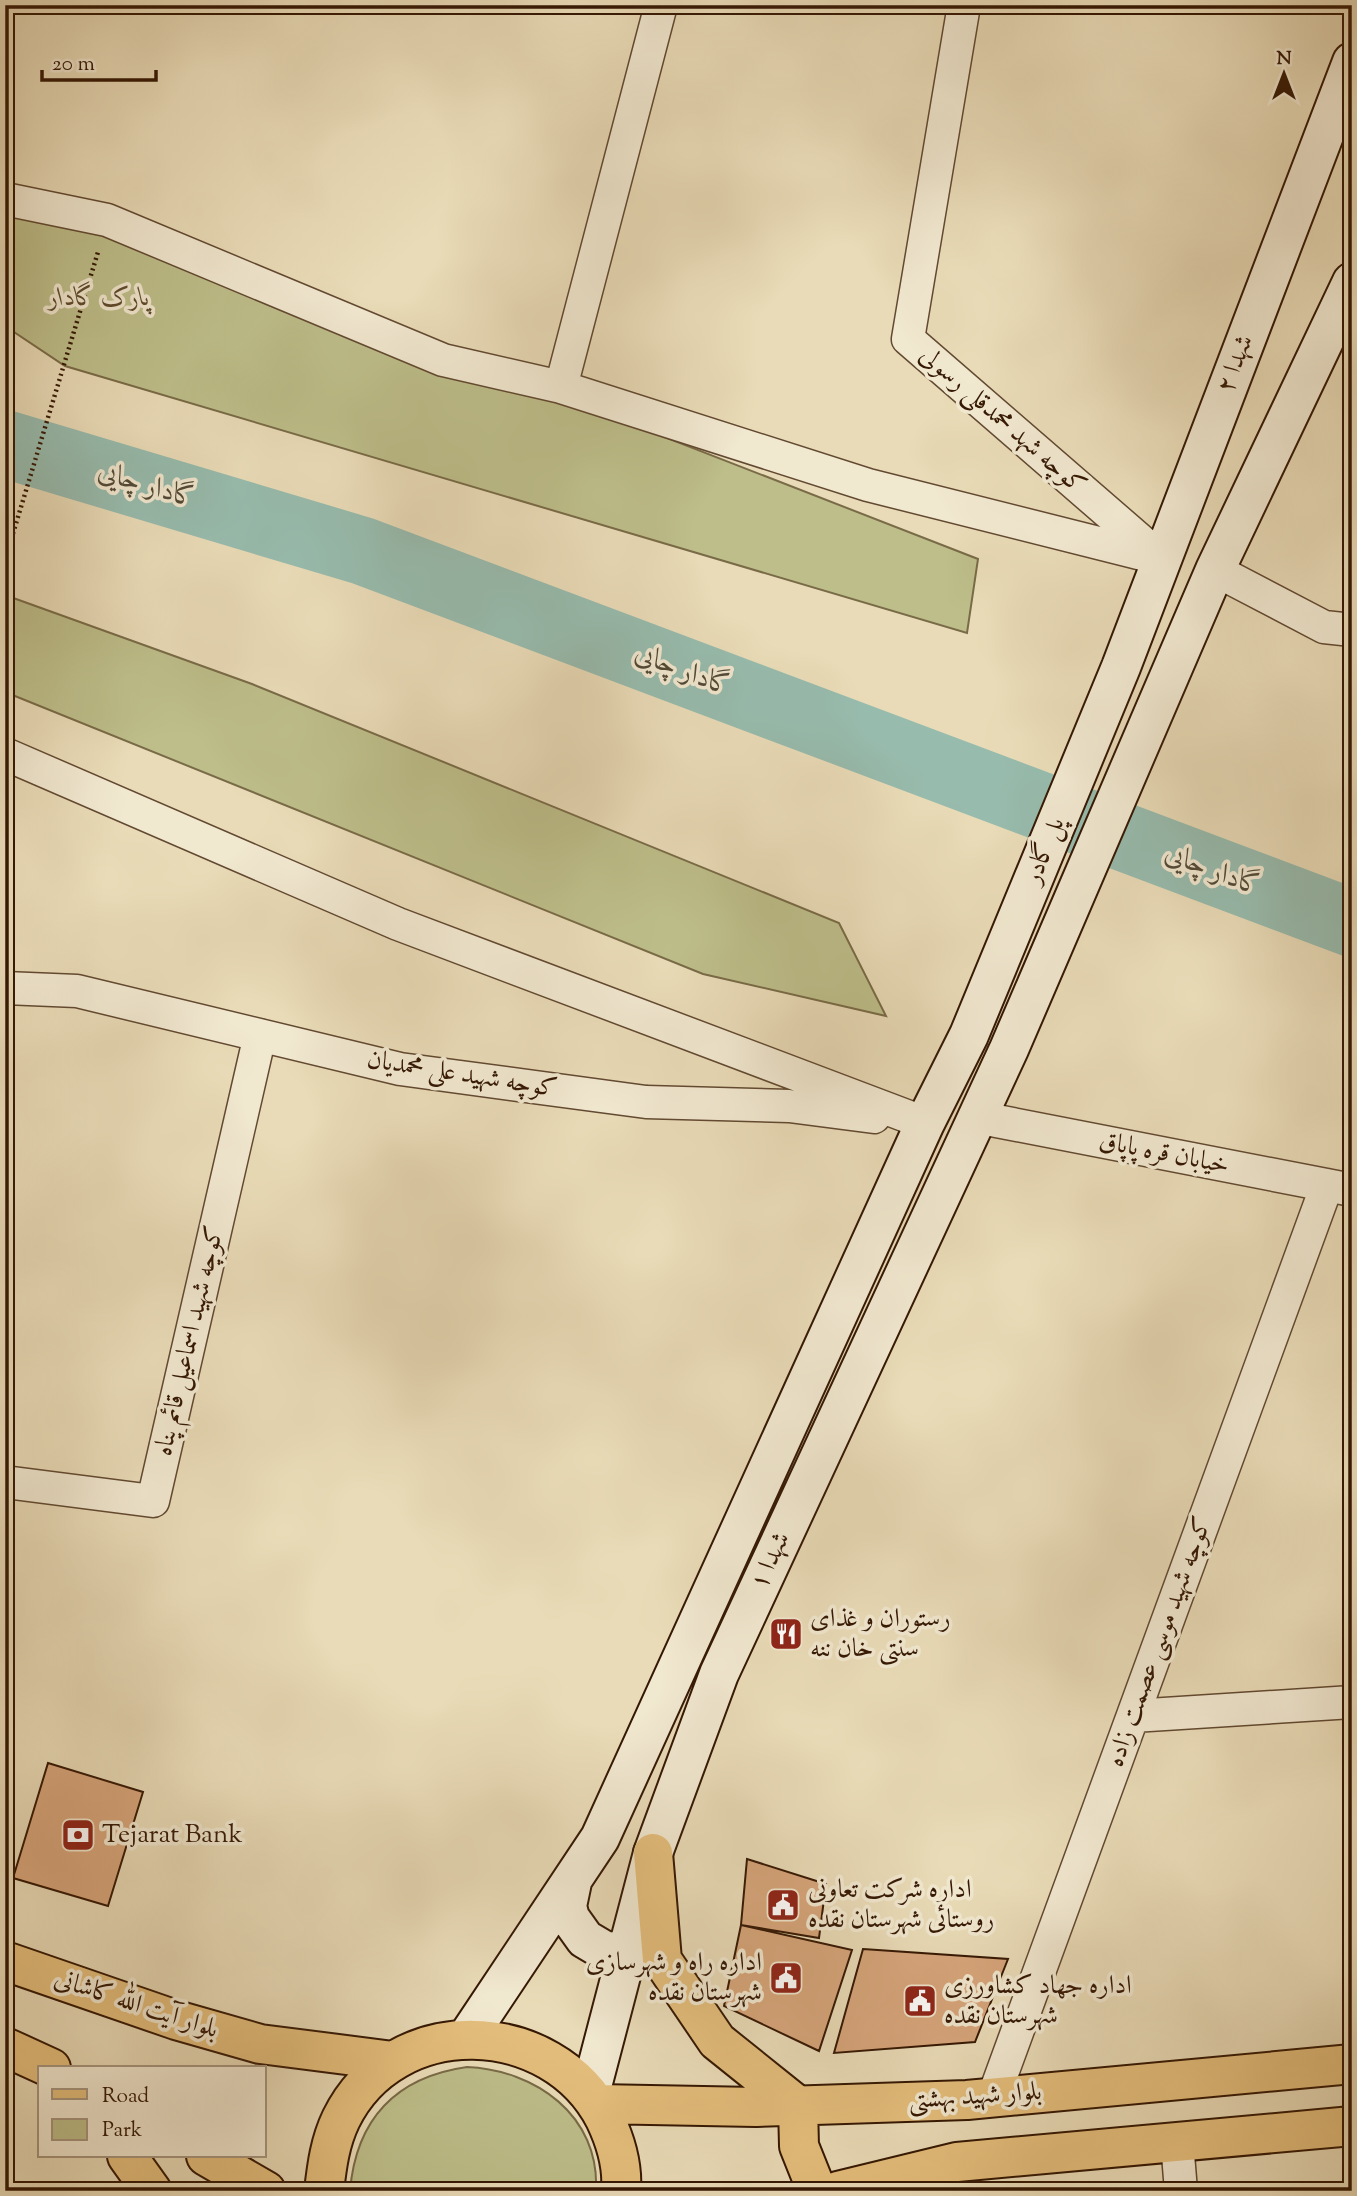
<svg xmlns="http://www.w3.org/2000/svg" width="1357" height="2196" font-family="'Sorts Mill Goudy',Amiri,serif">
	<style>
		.green { fill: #bdbe8a; stroke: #796b47; stroke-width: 2 }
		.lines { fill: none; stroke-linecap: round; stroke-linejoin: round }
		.river { stroke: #97bbad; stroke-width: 68 }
		.building { fill: #d7a57b; stroke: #351804; stroke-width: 2 }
		.street-casing { stroke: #624931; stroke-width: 35 }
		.secondary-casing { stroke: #351804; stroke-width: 42 }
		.primary-casing { stroke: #351804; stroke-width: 42 }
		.path { stroke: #351804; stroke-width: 4.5; stroke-dasharray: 2 3.5; stroke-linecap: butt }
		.street { stroke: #f1e8d0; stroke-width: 32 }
		.secondary { stroke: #f1e8d0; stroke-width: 38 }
		.primary { stroke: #e4be7c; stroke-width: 38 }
		.labels { text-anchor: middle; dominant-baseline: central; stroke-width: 7; stroke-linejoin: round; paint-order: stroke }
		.park-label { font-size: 26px; font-style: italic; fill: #5e4a2c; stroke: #f1e8d0 }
		.street-label { font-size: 26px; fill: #351804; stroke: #f1e8d0 }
		.poi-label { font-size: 26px; fill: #351804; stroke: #f1e8d0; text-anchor: start }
		.water-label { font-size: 28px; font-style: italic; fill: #524937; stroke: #f1e8d0 }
	</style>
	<rect width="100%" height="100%" fill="#e9dbb7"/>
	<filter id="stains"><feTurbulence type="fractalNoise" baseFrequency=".00286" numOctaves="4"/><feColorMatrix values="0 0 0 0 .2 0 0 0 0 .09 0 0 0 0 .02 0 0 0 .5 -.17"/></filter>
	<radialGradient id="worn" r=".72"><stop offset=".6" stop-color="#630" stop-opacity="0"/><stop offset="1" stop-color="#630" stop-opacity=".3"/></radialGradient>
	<path class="green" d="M5,208L107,220L978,559L967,633L65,366L5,326Z
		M5,595L252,684L839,923L886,1016L703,974L5,692Z
		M467,2067C535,2070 600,2115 596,2191H350C356,2119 396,2077 467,2067Z"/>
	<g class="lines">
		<path class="river" d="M5,444L363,551L1352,923"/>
	</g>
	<path class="building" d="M48,1763L143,1792L108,1906L13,1878Z
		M747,1859L826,1884L819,1938L741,1925Z
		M741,1925L852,1950L819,2051L724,2006Z
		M863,1949L1008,1959L975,2042L834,2053Z"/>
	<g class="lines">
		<defs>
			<path id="street" d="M964,5L908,339L1156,554
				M5,199L107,220L443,360L561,387L868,485L1162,559
				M561,387L661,5
				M1215,570L1324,627L1352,630
				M5,754L398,924L925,1123
				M5,988L77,991L400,1069L646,1102L789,1106L874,1117
				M976,1117L1352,1190
				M5,1482L153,1501L260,1035
				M1133,1716L1352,1702
				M993,2098L1327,1185
				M1177,2142L1181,2191"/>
			<path id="secondary" d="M572,1882L567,1906L570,1918L585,1939L607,1952L630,1949
				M466,2039L600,1838L925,1123L969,1035L1121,667L1352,62
				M590,2094L653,1853L719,1674L1009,1049L1215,570L1352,282"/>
			<path id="primary" d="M653,1853L662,1960L717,2041L798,2106L799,2146L817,2191
				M5,1961L176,2020L260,2044L393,2061
				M5,2047L51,2068
				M597,2104L756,2107L967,2100L1352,2064
				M127,2156L152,2191
				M206,2156L266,2191
				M324,2191C327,2165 330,2142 341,2119C394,2011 552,2016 605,2119C616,2142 623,2166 621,2191
				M838,2191L957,2162L1352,2126"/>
		</defs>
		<use href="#street" class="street-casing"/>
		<use href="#secondary" class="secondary-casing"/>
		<use href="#primary" class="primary-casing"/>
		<path class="path" d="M5,560L98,252"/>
		<use href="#street" class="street"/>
		<use href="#secondary" class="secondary"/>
		<use href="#primary" class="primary"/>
	</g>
	<defs>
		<symbol id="restaurant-square" viewBox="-11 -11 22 22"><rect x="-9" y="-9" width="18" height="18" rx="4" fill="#8f2418" stroke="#f1e8d0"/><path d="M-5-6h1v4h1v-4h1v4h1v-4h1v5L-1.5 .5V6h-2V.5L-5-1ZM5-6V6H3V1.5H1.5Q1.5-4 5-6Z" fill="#fff"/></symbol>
		<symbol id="bank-square" viewBox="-11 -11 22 22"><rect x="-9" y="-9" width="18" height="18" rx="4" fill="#8f2418" stroke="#f1e8d0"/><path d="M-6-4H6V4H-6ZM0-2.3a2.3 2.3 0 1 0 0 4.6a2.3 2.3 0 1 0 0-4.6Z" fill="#fff"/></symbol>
		<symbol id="civic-square" viewBox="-11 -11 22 22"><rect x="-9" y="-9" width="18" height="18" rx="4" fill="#8f2418" stroke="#f1e8d0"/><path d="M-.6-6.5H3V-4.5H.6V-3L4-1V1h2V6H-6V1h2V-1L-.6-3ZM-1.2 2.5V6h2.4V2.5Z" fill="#fff"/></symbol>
	</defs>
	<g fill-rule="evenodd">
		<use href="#restaurant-square" x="767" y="1615" width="38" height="38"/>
		<use href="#bank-square" x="59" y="1816" width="38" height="38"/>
		<use href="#civic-square" x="764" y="1886" width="38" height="38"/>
		<use href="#civic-square" x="767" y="1959" width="38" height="38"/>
		<use href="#civic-square" x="901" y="1982" width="38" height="38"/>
	</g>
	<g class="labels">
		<g class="park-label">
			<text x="99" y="298">پارک گادار</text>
		</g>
		<g class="street-label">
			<text transform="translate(1236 364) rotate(-69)">شهدا ۲</text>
			<text transform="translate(1002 421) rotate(41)">کوچه شهد محمدقلی رسولی</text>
			<text transform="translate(1045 851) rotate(-68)">پل گادر</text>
			<text transform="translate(462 1075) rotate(9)">کوچه شهید علی محمدیان</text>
			<text transform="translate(1164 1154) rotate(11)">خیابان قره پاپاق</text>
			<text transform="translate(190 1341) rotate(-77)">کوچه شهید اسماعیل قائم پناه</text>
			<text transform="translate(771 1561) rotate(-65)">شهدا ۱</text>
			<text transform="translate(1160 1642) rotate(-70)">کوچه شهید موسی عصمت زاده</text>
			<text transform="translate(136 2005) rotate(18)">بلوار آیت الله کاشانی</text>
			<text transform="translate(975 2097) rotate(-4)">بلوار شهید بهشتی</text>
		</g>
		<g class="poi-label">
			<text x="810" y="1619">رستوران و غذای<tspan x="810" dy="30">سنتی خان ننه</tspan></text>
			<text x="102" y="1835">Tejarat Bank</text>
			<text x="808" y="1890">اداره شرکت تعاونی<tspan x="808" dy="30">روستائی شهرستان نقده</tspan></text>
			<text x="762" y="1963" text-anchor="end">اداره راه و شهرسازی<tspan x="762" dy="30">شهرستان نقده</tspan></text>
			<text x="944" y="1986">اداره جهاد کشاورزی<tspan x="944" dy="30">شهرستان نقده</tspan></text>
		</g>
		<g class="water-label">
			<text transform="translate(147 486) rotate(17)">گادار چایی</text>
			<text transform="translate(683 671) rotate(21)">گادار چایی</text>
			<text transform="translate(1213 871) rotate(21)">گادار چایی</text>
		</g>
	</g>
	<rect width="1357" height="2196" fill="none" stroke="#e9dbb7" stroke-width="28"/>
	<rect x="7" y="7" width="1343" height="2182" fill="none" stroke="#351804" stroke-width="3.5"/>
	<rect x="14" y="14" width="1329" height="2168" fill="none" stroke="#351804" stroke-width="2"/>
	<rect x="38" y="2066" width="228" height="91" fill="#f1e8d0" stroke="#a6957e" stroke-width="2"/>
	<rect x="52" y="2089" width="35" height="10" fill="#e4be7c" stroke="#a6957e" stroke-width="2"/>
	<text x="102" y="2102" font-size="21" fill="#351804">Road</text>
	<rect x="52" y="2119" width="35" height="21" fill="#bdbe8a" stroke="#a6957e" stroke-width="2"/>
	<text x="102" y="2136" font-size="21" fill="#351804">Park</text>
	<g transform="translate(1284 74)" stroke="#f1e8d0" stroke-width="5" paint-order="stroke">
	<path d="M0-5L12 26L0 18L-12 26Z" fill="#351804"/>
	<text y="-10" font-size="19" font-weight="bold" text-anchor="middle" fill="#351804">N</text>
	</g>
	<path d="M42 70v10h114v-10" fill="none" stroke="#351804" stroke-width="3.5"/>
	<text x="52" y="70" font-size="21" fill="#351804" stroke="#f1e8d0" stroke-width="5" paint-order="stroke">20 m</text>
	<rect width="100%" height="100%" filter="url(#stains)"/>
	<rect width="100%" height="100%" fill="url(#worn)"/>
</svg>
